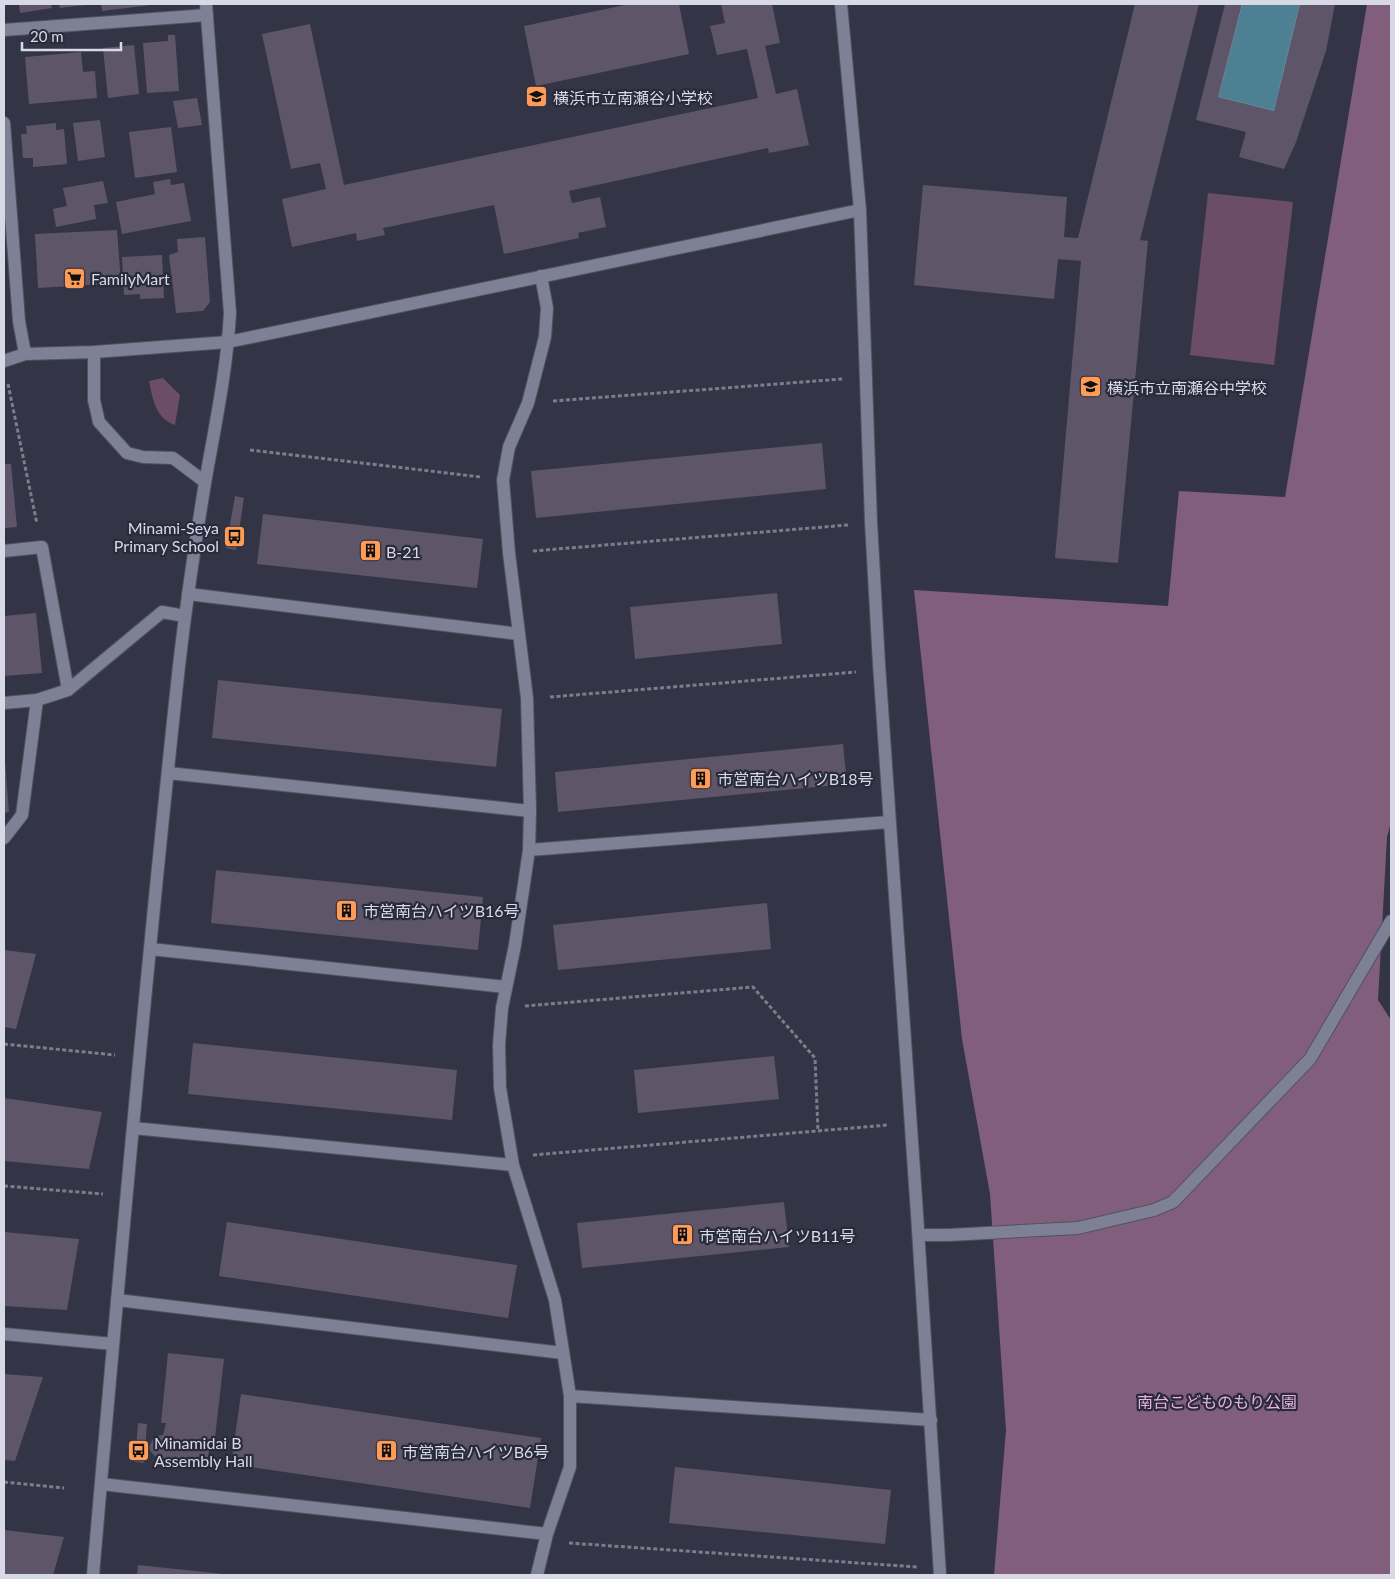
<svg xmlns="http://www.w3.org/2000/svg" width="1395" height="1579" font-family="Lato,'Noto Sans JP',sans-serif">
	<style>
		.green { fill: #6c4d67 }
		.forest { fill: #815e7b }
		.water { fill: #4d8093; stroke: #769bab }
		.building { fill: #5e5668 }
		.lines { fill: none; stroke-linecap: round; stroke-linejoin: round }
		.service-casing { stroke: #505260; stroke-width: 14 }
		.minor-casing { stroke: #505260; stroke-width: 14 }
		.tertiary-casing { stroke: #505260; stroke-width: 14 }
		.path { stroke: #7b7d8c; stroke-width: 3; stroke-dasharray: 4 2.5; stroke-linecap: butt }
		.service { stroke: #7e8196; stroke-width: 12 }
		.minor { stroke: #7e8196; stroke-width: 12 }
		.tertiary { stroke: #7e8196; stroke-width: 12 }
		.labels { text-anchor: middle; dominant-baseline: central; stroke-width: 4.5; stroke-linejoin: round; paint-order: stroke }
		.poi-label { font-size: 16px; fill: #d7d9e4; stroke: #292b3d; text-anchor: start }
		.park-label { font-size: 16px; fill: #eab0e0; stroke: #292b3d }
	</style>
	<rect width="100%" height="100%" fill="#333547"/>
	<path class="green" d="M1208,193L1293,202L1274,365L1190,355Z
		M163,378L180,395L175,425C155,418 153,399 149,381Z"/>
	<path class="forest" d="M1367,4H1391V822L1387,837L1378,1000L1391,1020V1575H994L1006,1430L990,1194L962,1039L914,590L1168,606L1179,491L1285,497Z"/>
	<path class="water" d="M1242,4H1300L1274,111L1218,97Z"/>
	<path class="building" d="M19,4H51L52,8L20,13Z
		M59,4H85V5L60,8Z
		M101,4H151V5L102,11Z
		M630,4H679L689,54L536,86L524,26Z
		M721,4H772L780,43L765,46L776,94L797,89L809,145L769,153L768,148L569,191L572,203L600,197L606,227L578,233L579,238L504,254L494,205L383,228L385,235L357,241L356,233L292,247L282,199L326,189L320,163L291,169L262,34L310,24L344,185L758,98L747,49L717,55L710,26L725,23Z
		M1135,4H1199L1140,240L1148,241L1118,563L1055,558L1081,261L1058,259L1054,299L914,285L923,185L1067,197L1064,237L1078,238Z
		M1225,4H1242L1218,97L1274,111L1300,4H1335L1326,51L1296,142L1284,169L1239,157L1246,132L1196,120Z
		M168,35H175L179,91L147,93L143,43L168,41Z
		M134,45L139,94L108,98L103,48Z
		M81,52L83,72L95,71L97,98L29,104L25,57Z
		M197,98L202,125L178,128L173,101Z
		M100,120L105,157L78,161L73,123Z
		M56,123V130L64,129L67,164L33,167V158H23L21,134H27L26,126Z
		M171,127L177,172L135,178L129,132Z
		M170,179L171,185L184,183L191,221L122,234L116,202L155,194L153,182Z
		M103,181L108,203L94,205L96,219L56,227L53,209L67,206L63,188Z
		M117,230L121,283L38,288L35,234Z
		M205,237L210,302L203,311L176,313L169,255L178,252L177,239Z
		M162,255L164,298L140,299V294L124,295L122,257Z
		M822,443L826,489L536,518L531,471Z
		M4,464H11L17,527L4,528Z
		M235,496L244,498L236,550L226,548Z
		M263,514L483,539L477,588L257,564Z
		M777,593L782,644L635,659L630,607Z
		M36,613L42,673L4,676V616Z
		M218,680L502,709L496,767L212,738Z
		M843,744L847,784L558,812L555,772Z
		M4,761H5L9,812L4,813Z
		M216,870L483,897L478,950L211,923Z
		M767,903L771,949L558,970L553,925Z
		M4,950L36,954L16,1029L4,1027Z
		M193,1043L457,1070L452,1120L188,1094Z
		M774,1056L779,1099L638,1113L634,1070Z
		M4,1098L102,1112L89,1169L4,1161Z
		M784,1202L789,1247L582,1268L577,1223Z
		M227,1222L517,1265L508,1318L219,1276Z
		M4,1232L79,1239L67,1310L4,1306Z
		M168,1353L224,1359L214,1446L210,1445L207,1463L161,1458L155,1456L151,1452L149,1447L153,1439L156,1436L163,1435L166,1423H161Z
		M4,1374L43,1377L15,1461L4,1460Z
		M241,1394L541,1438L530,1508L231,1464Z
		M138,1423L147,1424L144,1463L135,1462Z
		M675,1467L891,1490L885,1544L669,1523Z
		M4,1530L64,1537L53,1575H4Z
		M138,1565L224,1574V1575H137Z"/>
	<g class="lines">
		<defs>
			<path id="service" d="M94,352V400L99,422L127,453L143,457L173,458L205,482
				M4,551L42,547L68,690
				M188,594L519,634
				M4,703L37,700L68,690L162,612L185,616
				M168,773L530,811
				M4,838L22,815L37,700
				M529,850L889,822
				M150,949L506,987
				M133,1128L513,1165
				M117,1300L563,1353
				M4,1334L113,1344
				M570,1396L931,1420
				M101,1484L547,1534
				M537,1575L547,1534L570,1467V1396L555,1300L513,1165L500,1088L499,1045L502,1008L515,945L529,850L530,811L527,698L509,553L503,480L509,447L528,403L545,337L547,308L541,276"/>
			<path id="minor" d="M4,30L207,15
				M4,123L19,321L25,354
				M4,361L25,354L94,352L228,342L860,210L841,4
				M919,1235H949L1078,1228L1154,1210L1173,1202L1310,1059L1391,921"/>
			<path id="tertiary" d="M860,210L871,522L879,664L917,1214L940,1575
				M93,1575C119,1272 146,969 179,666C186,605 195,544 205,483C215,426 227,370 230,313L206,4"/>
		</defs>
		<use href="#service" class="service-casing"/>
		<use href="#minor" class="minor-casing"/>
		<use href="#tertiary" class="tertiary-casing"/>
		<path class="path" d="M8,384L37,524
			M553,401L843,379
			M250,450L481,477
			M533,551L848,525
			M550,697L856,672
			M525,1006L753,987L815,1058L818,1131
			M4,1044L115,1055
			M533,1155L888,1125
			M4,1186L103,1194
			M4,1482L64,1488
			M569,1543L917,1567"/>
		<use href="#service" class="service"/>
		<use href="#minor" class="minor"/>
		<use href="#tertiary" class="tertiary"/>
	</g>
	<defs>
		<symbol id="school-square" viewBox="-11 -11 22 22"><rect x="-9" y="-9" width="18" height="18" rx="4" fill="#fe9c57" stroke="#292b3d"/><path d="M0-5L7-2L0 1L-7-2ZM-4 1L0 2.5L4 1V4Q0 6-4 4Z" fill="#111"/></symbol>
		<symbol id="supermarket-square" viewBox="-11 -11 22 22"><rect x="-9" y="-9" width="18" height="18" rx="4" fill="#fe9c57" stroke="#292b3d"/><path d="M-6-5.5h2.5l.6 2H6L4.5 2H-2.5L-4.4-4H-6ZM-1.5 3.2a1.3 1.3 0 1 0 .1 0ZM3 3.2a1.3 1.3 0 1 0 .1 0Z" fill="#111"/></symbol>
		<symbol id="bus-square" viewBox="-11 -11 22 22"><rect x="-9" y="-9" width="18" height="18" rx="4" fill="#fe9c57" stroke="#292b3d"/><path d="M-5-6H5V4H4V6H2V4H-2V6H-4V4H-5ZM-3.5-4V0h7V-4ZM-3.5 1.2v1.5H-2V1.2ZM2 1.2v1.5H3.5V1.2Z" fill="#111"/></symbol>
		<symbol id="building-square" viewBox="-11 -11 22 22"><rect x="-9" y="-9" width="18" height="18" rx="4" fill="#fe9c57" stroke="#292b3d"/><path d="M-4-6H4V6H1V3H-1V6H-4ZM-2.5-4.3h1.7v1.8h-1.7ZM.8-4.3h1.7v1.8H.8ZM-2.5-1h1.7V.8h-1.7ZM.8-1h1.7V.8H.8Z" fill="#111"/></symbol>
	</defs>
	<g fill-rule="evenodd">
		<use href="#school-square" x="524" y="84" width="25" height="25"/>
		<use href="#supermarket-square" x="62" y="266" width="25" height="25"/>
		<use href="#school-square" x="1078" y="374" width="25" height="25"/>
		<use href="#bus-square" x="222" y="524" width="25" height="25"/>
		<use href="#building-square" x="358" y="538" width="25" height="25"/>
		<use href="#building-square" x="688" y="766" width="25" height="25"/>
		<use href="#building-square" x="334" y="898" width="25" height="25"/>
		<use href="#building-square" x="670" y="1222" width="25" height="25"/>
		<use href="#bus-square" x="126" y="1438" width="25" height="25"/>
		<use href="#building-square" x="374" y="1438" width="25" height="25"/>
	</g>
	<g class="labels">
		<g class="poi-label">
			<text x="553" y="97">横浜市立南瀬谷小学校</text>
			<text x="91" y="278">FamilyMart</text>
			<text x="1107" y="387">横浜市立南瀬谷中学校</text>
			<text x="219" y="527" text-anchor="end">Minami-Seya<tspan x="219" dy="18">Primary School</tspan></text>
			<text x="386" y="551">B-21</text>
			<text x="717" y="778">市営南台ハイツB18号</text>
			<text x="363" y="910">市営南台ハイツB16号</text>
			<text x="699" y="1235">市営南台ハイツB11号</text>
			<text x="154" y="1442">Minamidai B<tspan x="154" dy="18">Assembly Hall</tspan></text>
			<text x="402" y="1451">市営南台ハイツB6号</text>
		</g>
		<g class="park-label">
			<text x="1217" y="1401">南台こどものもり公園</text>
		</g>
	</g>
	<rect width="1395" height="1579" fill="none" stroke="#d7d9e4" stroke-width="10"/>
	<path d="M22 42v8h99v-8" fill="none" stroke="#d7d9e4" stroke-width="2.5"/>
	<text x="30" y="42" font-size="15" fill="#d7d9e4" stroke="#292b3d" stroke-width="4" paint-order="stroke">20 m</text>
</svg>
